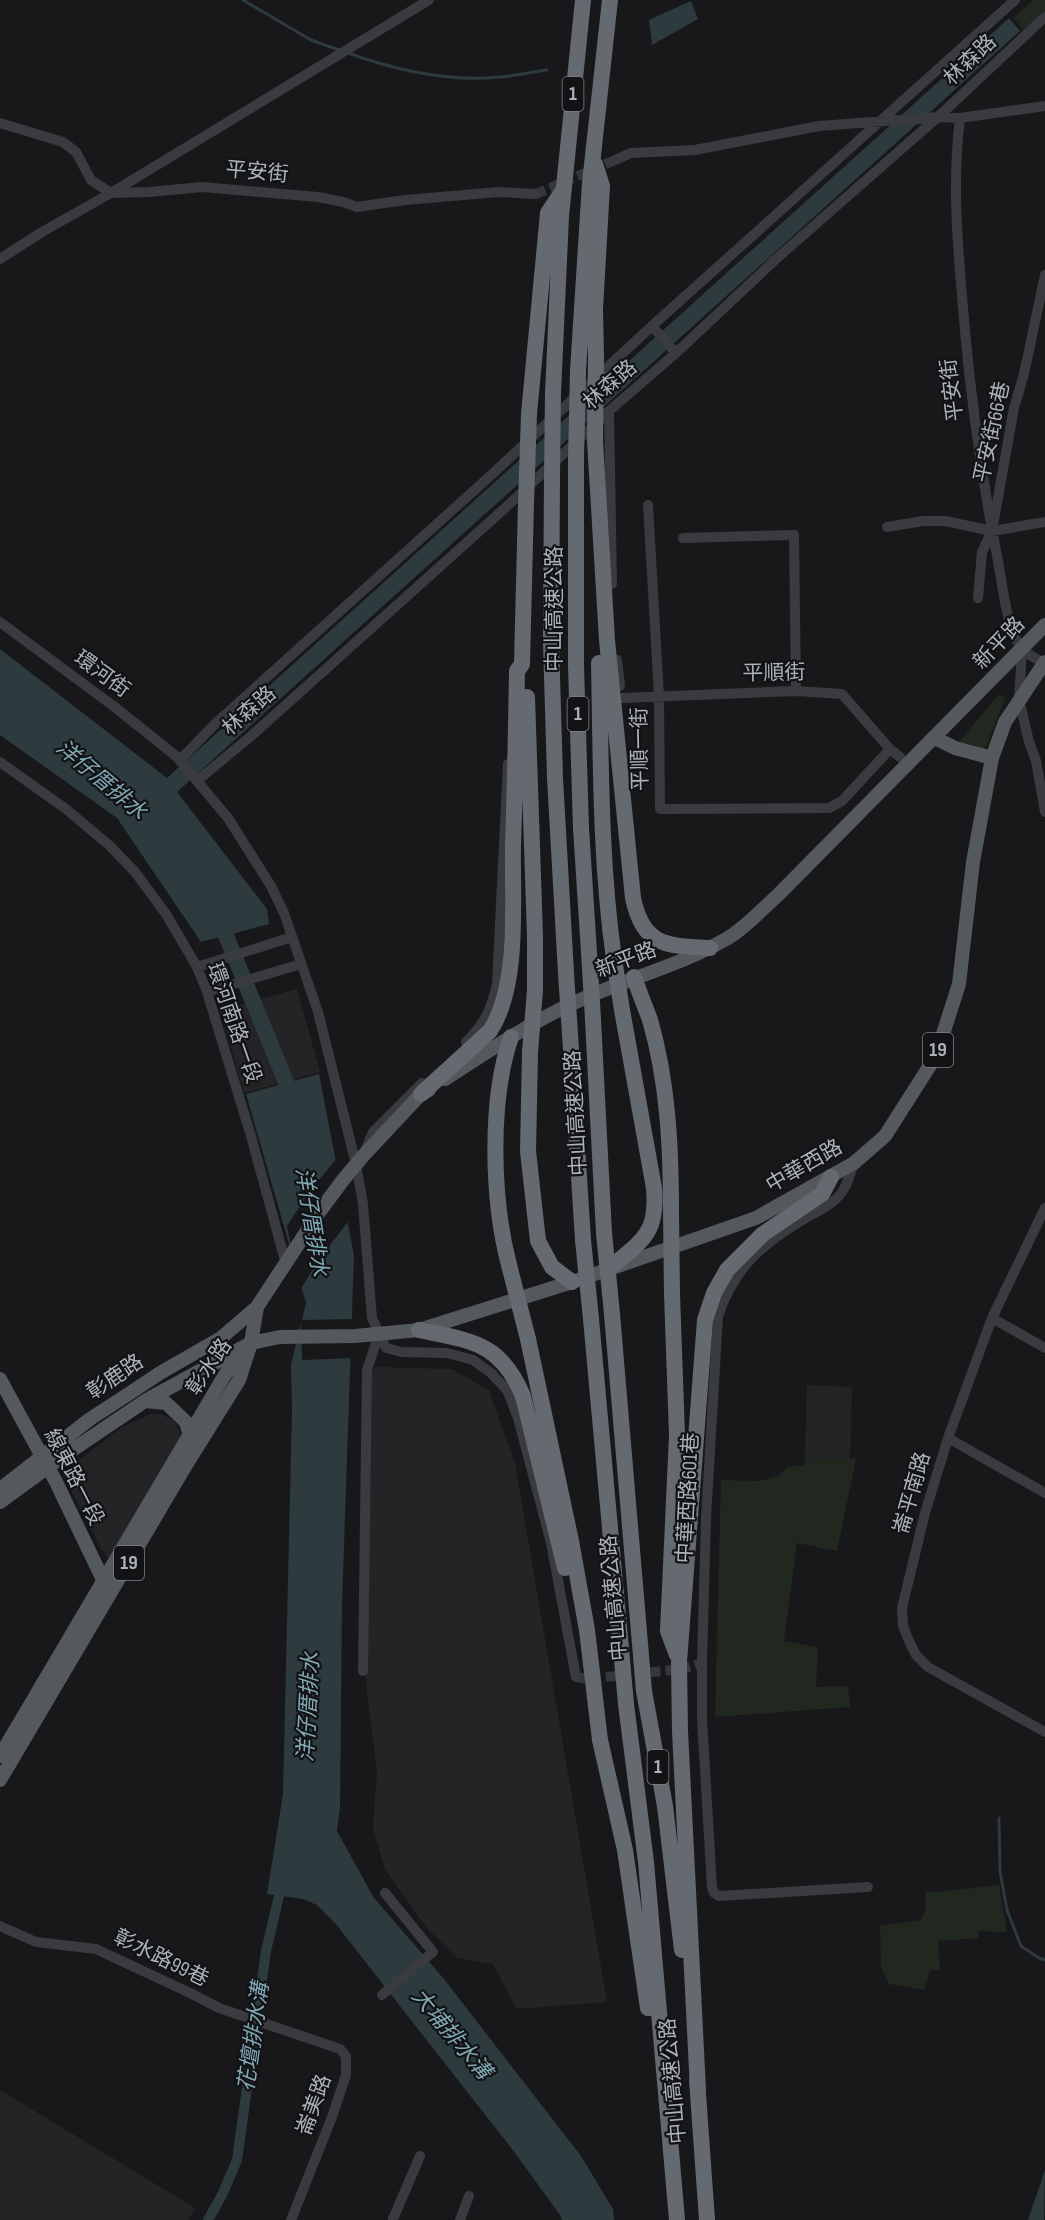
<svg xmlns="http://www.w3.org/2000/svg" width="1045" height="2220" font-family="'Sofia Sans Condensed','Noto Sans TC',sans-serif">
	<style>
		.built { fill: #242427 }
		.green { fill: #20281f }
		.water { fill: #2d3a3e }
		.pier { fill: #18181a }
		.lines { fill: none; stroke-linecap: round; stroke-linejoin: round }
		.stream { stroke: #2d3a3e; stroke-width: 3 }
		.canal { stroke: #2d3a3e; stroke-width: 10 }
		.river { stroke: #2d3a3e; stroke-width: 16 }
		.minor-tunnel { stroke: #35373a; stroke-width: 10; stroke-dasharray: 10 5; stroke-linecap: butt }
		.minor { stroke: #393b3f; stroke-width: 10 }
		.major { stroke: #54595e; stroke-width: 14 }
		.highway { stroke: #646a70; stroke-width: 16 }
		.highway-bridge { stroke: #646a70; stroke-width: 16 }
		.labels { text-anchor: middle; dominant-baseline: central; stroke-width: 4.5; stroke-linejoin: round; paint-order: stroke }
		.shield { fill: #131315; stroke: #7d8288; stroke-width: 1.5 }
		.shield-label { font-size: 20px; font-weight: bold; fill: #aab2ba }
		.street-label { font-size: 21px; fill: #aab2ba; stroke: #131315 }
		.water-label { font-size: 22px; font-style: italic; fill: #80a8b5; stroke: #131315 }
	</style>
	<rect width="100%" height="100%" fill="#18181a"/>
	<path class="built" d="M297,989L320,1072L244,1093L220,1010Z
		M375,1367L452,1369L489,1391L515,1463L607,2002L516,2009L493,1964L457,1958L427,1928L385,1870L373,1828L377,1771L367,1692L365,1649L371,1373Z
		M807,1385L852,1387L850,1459L805,1458Z
		M151,1414H161L174,1421L182,1437L112,1557H107L102,1550L62,1473L122,1427Z
		M0,2090L195,2208L188,2220H0Z"/>
	<path class="green" d="M1033,0H1045V13L1025,31L1013,18Z
		M999,694L1005,698L984,752L958,743Z
		M805,1458L856,1459L837,1551L797,1543L784,1641L818,1647L816,1687L848,1686L850,1707L715,1717L721,1480L759,1481L779,1476L788,1467L804,1465Z
		M999,1885L1007,1932L979,1931L978,1938L938,1941L940,1969L930,1971L924,1990L889,1984L881,1967L880,1926L921,1920L925,1912L926,1891L938,1892Z"/>
	<path class="water" d="M691,1L698,19L652,45L649,20Z
		M1009,18L1020,31L177,792L267,909L269,924L201,942L117,818L0,735V649L167,778Z
		M319,1074L354,1255L342,1604L340,1808L337,1831L374,1898L444,1979L581,2156L613,2209L614,2220H562L560,2215L515,2153L335,1923L317,1905L303,1899L267,1894L283,1794L292,1409L291,1365L306,1303L246,1094Z
		M1045,2170L1044,2220H1028Z"/>
	<path class="pier" d="M338,1157L350,1219L320,1258L300,1290L287,1226L309,1192Z
		M355,1319L353,1358L302,1360L301,1320Z"/>
	<g class="lines">
		<path class="stream" d="M243,0L311,40L339,50
			M348,53C395,70 450,82 500,77C516,76 531,72 547,70
			M999,1818L1000,1871L1007,1910L1021,1946L1039,1958L1045,1960"/>
		<path class="canal" d="M208,2220L222,2195L237,2160L266,1951L279,1896L286,1884"/>
		<path class="river" d="M218,916L288,1087L291,1104"/>
		<path class="minor-tunnel" d="M536,194L613,161
			M576,1677L588,1679L682,1669L702,1663"/>
		<path class="minor" d="M960,118L1045,106
			M0,123L63,142L76,152L91,180L111,193L149,192L202,187L318,197L343,202L357,207L405,200L499,192L536,194
			M613,161L631,153L695,150L819,126L938,117L960,118C951,190 959,259 965,331C972,408 983,485 998,561C1003,587 1006,626 1021,648C1026,654 1037,659 1044,663
			M0,259L42,232L111,193L429,0
			M652,326L676,353
			M609,411L612,584
			M648,505L659,696L660,809L829,808L842,801L890,749
			M887,527L923,521H945L992,531L1045,522
			M683,538L794,535L796,691
			M978,598L982,552L992,531L1014,408L1024,374L1045,275
			M0,622L116,708L176,756L228,818L271,886L284,913L318,1012L356,1164L363,1204L372,1318L386,1348L402,1352L447,1353L473,1360L491,1373L507,1390L518,1418L551,1543L576,1677
			M1022,650L1019,699L1029,742L1036,761L1045,812
			M617,660L620,686
			M622,698L796,691L842,694L890,749L900,757
			M180,760L215,724L489,477L652,326L1015,0
			M0,762L66,809L110,846L135,872L166,914L197,967L207,992L251,1136L286,1264
			M198,780L250,737L504,509L609,411L676,353L776,259L938,117L1045,17
			M197,967L292,937
			M207,992L301,964
			M466,1042C484,1025 492,1007 497,984L508,764
			M365,1151L373,1132L422,1083
			M854,1163C851,1172 848,1182 844,1189C835,1204 818,1211 804,1219C761,1245 734,1268 718,1316L706,1518L702,1663V1719L712,1887L714,1893L719,1896L868,1887
			M1045,1208L992,1318L948,1438L925,1513L902,1608L903,1626L909,1641L916,1655L928,1667L1045,1732
			M992,1318L1045,1348
			M948,1438L1045,1493
			M363,1671L367,1370L379,1334
			M0,1926L36,1942L96,1949L190,1993L219,2008L340,2049L346,2056V2075L332,2117L291,2220
			M382,1995L433,1952L385,1893
			M393,2219L420,2156
			M460,2220L469,2196"/>
		<path class="major" d="M935,738L955,748L992,758
			M445,1079C484,1054 522,1028 563,1008C617,981 676,968 728,938C746,927 761,910 777,896L1045,625
			M0,1379L56,1482L106,1586
			M145,1401L166,1403L186,1422L190,1436
			M0,1489L90,1419L130,1393L160,1373L221,1338L257,1307
			M0,1502L56,1461L145,1401L251,1343L280,1337L355,1336L419,1330L572,1282L756,1218L854,1163L885,1136L936,1056L959,984L973,862L992,758L1005,722L1045,662
			M0,1756L226,1373L246,1349
			M0,1780L186,1465L239,1380L251,1343L257,1307L320,1211L343,1180L363,1156L421,1094L429,1090"/>
		<path class="highway" d="M595,164L602,186L595,309L596,356
			M578,371L590,183L610,0
			M553,393L561,216L583,0
			M529,414L548,213L562,192
			M595,441L607,640L633,898C643,946 666,946 710,948
			M576,459V666L581,828L590,968
			M552,477L551,641L555,778L566,973
			M599,663C601,762 600,860 614,959
			M527,697L535,936V990
			M634,977C639,992 645,1006 650,1020C668,1082 671,1148 671,1212
			M593,1020L604,1233
			M570,1034L583,1240
			M530,1052L528,1151L538,1241L552,1267L572,1282
			M421,1094L490,1031C520,985 512,901 513,846C515,788 516,730 517,671L522,664L526,503
			M509,1265C492,1200 489,1101 511,1037
			M611,1267C643,1240 658,1233 654,1188L622,1010
			M672,1294L677,1435L668,1631L677,1655
			M612,1314L644,1691L665,1806L682,1950
			M591,1319L626,1704L646,1862L677,2220
			M419,1330C472,1341 500,1342 523,1396L565,1568
			M528,1339L571,1541L587,1630L600,1740L625,1850L648,2008
			M697,2080L707,2220
			M698,2090L680,1731L679,1662L705,1320L714,1293L727,1270L763,1234L822,1194L831,1177"/>
		<path class="highway-bridge" d="M595,441L596,356
			M576,459L578,371
			M552,477L553,393
			M526,503L529,414
			M614,959L622,1010
			M590,968L593,1020
			M566,973L570,1034
			M530,1052L535,990
			M671,1212L672,1294
			M604,1233L612,1314
			M583,1240L591,1319
			M509,1265L528,1339"/>
	</g>
	<g class="labels">
		<g class="shield">
			<rect x="562.5" y="77" width="21" height="34" rx="4.5"/>
			<rect x="567.5" y="697" width="21" height="34" rx="4.5"/>
			<rect x="923" y="1033" width="30" height="34" rx="4.5"/>
			<rect x="114" y="1546" width="30" height="34" rx="4.5"/>
			<rect x="647.5" y="1750" width="21" height="34" rx="4.5"/>
		</g>
		<g class="shield-label">
			<text x="573" y="94">1</text>
			<text x="578" y="714">1</text>
			<text x="938" y="1050">19</text>
			<text x="129" y="1563">19</text>
			<text x="658" y="1767">1</text>
		</g>
		<g class="street-label">
			<text transform="translate(970 60) rotate(-43)">林森路</text>
			<text transform="translate(257 172) rotate(5)">平安街</text>
			<text transform="translate(610 385) rotate(-41)">林森路</text>
			<text transform="translate(952 390) rotate(-97)">平安街</text>
			<text transform="translate(992 432) rotate(-78)">平安街66巷</text>
			<text transform="translate(554 609) rotate(-90)">中山高速公路</text>
			<text transform="translate(999 643) rotate(-46)">新平路</text>
			<text transform="translate(774 673) rotate(-1)">平順街</text>
			<text transform="translate(102 674) rotate(36)">環河街</text>
			<text transform="translate(249 711) rotate(-41)">林森路</text>
			<text transform="translate(640 749) rotate(-91)">平順一街</text>
			<text transform="translate(626 960) rotate(-21)">新平路</text>
			<text transform="translate(234 1023) rotate(71)">環河南路一段</text>
			<text transform="translate(576 1113) rotate(-93)">中山高速公路</text>
			<text transform="translate(804 1166) rotate(-30)">中華西路</text>
			<text transform="translate(209 1367) rotate(-56)">彰水路</text>
			<text transform="translate(115 1377) rotate(-34)">彰鹿路</text>
			<text transform="translate(74 1477) rotate(63)">線東路一段</text>
			<text transform="translate(912 1493) rotate(-74)">崙平南路</text>
			<text transform="translate(688 1498) rotate(-87)">中華西路601巷</text>
			<text transform="translate(614 1598) rotate(-95)">中山高速公路</text>
			<text transform="translate(161 1958) rotate(26)">彰水路99巷</text>
			<text transform="translate(673 2081) rotate(-95)">中山高速公路</text>
			<text transform="translate(314 2105) rotate(-70)">崙美路</text>
		</g>
		<g class="water-label">
			<text transform="translate(101 780) rotate(40)">洋仔厝排水</text>
			<text transform="translate(311 1222) rotate(81)">洋仔厝排水</text>
			<text transform="translate(309 1707) rotate(-87)">洋仔厝排水</text>
			<text transform="translate(451 2034) rotate(50)">大埔排水溝</text>
			<text transform="translate(254 2037) rotate(-82)">花壇排水溝</text>
		</g>
	</g>
</svg>
